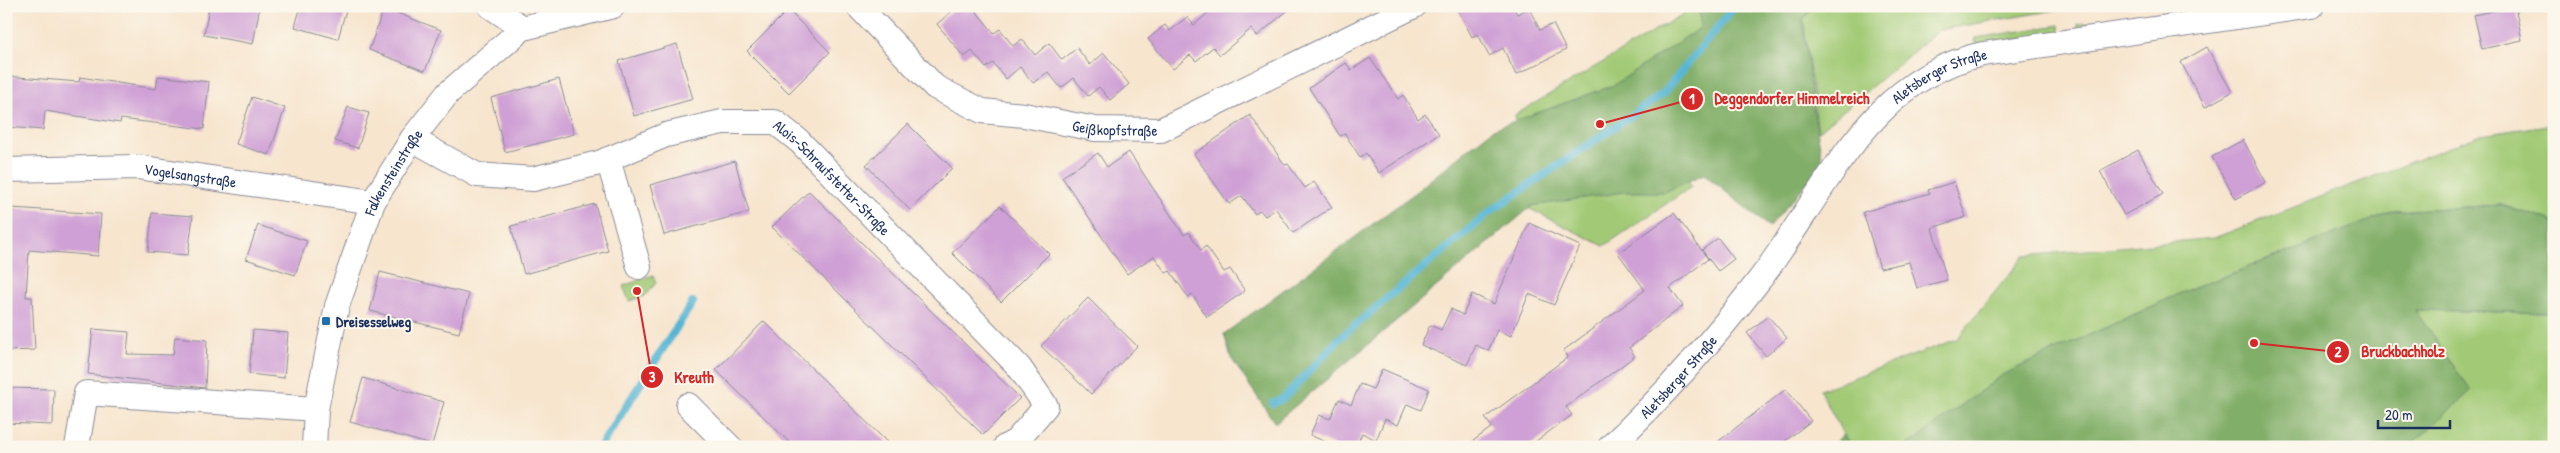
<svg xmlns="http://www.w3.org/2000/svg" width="2560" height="453" font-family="'Patrick Hand',sans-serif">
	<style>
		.green { fill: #a2ca76; stroke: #5e7c6a }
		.forest { fill: #81ae67; stroke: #4e6e62 }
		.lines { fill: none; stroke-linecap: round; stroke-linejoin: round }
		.stream { stroke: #55b5d3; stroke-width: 8 }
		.building { fill: #cfa0d5 }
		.minor-casing { stroke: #898a96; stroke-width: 26 }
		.minor { stroke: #fff; stroke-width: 24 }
		.poi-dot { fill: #1f6fb2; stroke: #fbf7ec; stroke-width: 2 }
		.labels { text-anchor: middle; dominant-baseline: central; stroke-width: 4; stroke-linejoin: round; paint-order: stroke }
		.street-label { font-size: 15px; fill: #1b2f5e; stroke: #fbf7ec }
		.poi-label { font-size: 15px; font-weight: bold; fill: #1b2f5e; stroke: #fbf7ec; text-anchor: start }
		.leader { fill: none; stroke: #d62828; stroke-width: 2 }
		.callout-dot { fill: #d62828; stroke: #fbf7ec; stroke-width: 2 }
		.mark-label { font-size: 15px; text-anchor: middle; font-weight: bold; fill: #fff }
		.callout-label { font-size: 16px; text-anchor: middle; font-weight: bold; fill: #d62828; stroke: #fbf7ec; stroke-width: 4; stroke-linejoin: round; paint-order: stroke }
	</style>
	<rect width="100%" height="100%" fill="#fbf7ec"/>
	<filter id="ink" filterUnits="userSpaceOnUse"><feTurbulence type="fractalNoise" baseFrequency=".02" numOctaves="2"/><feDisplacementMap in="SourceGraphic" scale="10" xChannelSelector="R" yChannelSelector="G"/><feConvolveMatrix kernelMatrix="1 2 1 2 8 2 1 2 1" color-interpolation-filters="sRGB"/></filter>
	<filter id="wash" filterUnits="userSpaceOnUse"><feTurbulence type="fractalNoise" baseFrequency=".0096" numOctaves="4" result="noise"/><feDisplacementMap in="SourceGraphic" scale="20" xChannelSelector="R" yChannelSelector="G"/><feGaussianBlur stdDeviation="1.12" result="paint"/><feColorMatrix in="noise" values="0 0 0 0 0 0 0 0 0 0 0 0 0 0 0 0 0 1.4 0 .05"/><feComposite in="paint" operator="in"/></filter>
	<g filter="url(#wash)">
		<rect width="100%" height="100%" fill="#f7e5ce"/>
		<path class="green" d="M1686,6H1766L1668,133L1691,187L1604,246L1528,208L1515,115L1683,14Z
			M1814,6H2079L1939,30L1818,132L1803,19Z
			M2198,7L2199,13L2131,23L2128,18Z
			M2123,18L2125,24L2078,30V24Z
			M2059,25L2060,33L1984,44L1975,42L1976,38Z
			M2554,124V222L2501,205L2394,211L2181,293L2004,374L1905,447H1852L1843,434L1820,390L1957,339L2024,256L2214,238L2481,135Z
			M653,275L656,283L645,296L629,301L623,286Z
			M2415,310L2554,313V447H2408L2470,391Z"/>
		<path class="forest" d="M1698,6H1814L1803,20L1812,101L1823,164L1769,227L1704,174L1665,192H1624L1532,206L1275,423L1231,358L1224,334L1408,198L1493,129L1614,85L1701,27Z
			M2501,205L2554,222V313L2415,310L2471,391L2408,447H1905L2004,374L2181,293L2394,211Z
			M1843,434L1852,447H1832Z"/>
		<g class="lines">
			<path class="stream" d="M1273,403L1284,398L1340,338L1491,211L1663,94L1735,6
				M600,447L693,302"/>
		</g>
		<g id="blocks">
			<path class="building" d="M209,6H260L253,44L204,35Z
				M301,6H347L338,39L295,27Z
				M958,6H972L994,33L1000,29L1013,46L1022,39L1035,55L1049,43L1062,60L1077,48L1090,65L1104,53L1129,84L1110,100L1099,87L1088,96L1074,78L1061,88L1048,72L1033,83L1020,67L1006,79L993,63L986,68L972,51L964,57L937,24Z
				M1216,6H1293L1257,36L1251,29L1220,55L1213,47L1196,61L1190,55L1173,69L1148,39L1165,25L1170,31L1187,17L1194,25Z
				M1456,6H1513L1517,14L1529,8L1540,30L1553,24L1566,50L1516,75L1503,48L1489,56L1478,34L1472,37Z
				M2515,6L2522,40L2482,49L2474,15Z
				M384,8L441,30L425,71L369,50Z
				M788,10L830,52L789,93L747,51Z
				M677,44L693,99L634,116L619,61Z
				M2207,47L2232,92L2205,107L2181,62Z
				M1370,58L1398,99L1403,95L1418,119L1425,114L1439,134L1379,173L1366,153L1360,157L1345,134L1340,136L1309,88L1346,63L1351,70Z
				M6,76L79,82L80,77L156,89L158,76L209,82L204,129L121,119L120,123L45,111L43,130L6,127Z
				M559,79L574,134L505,152L491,98Z
				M252,97L285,108L269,155L236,144Z
				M348,107L369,113L358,148L335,141Z
				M1250,115L1285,165L1288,164L1305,188L1314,182L1332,207L1293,233L1276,209L1265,216L1260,210L1255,214L1242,196L1229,204L1194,154Z
				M908,124L952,168L910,210L866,165Z
				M2243,140L2266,182L2236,199L2212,157Z
				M2138,150L2163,194L2124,215L2100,171Z
				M1129,152L1184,235L1189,232L1201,250L1206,246L1224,272L1230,269L1245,291L1207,317L1192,294L1188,297L1170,271L1166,273L1154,256L1127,274L1062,177L1098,153L1107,167Z
				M735,161L749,212L664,235L650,185Z
				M1954,182L1966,217L1932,228L1947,280L1917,288L1909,262L1880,268L1863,212L1930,193L1928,190Z
				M809,191L1020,398L983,435L772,227Z
				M595,204L608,251L524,274L511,226Z
				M1000,206L1049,254L1001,302L952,253Z
				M12,208L101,214L98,256L29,250L26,297H32L35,350L6,351V298Z
				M152,213L193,216L188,255L148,252Z
				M1674,213L1708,259L1670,288L1683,306L1629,348L1635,356L1566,407L1572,415L1528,447H1465L1492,427L1485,418L1568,357L1564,350L1645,290L1618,253Z
				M1529,223L1580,246L1554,305L1529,294L1511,336L1497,330L1488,351L1476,345L1467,365L1421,345L1430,325L1441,330L1451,309L1463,315L1472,294L1494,304Z
				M258,225L307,241L295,275L246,259Z
				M1718,238L1734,259L1718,271L1702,250Z
				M380,272L469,294L459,333L370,311Z
				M1088,298L1137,346L1091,394L1041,346Z
				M1768,316L1787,338L1766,356L1747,333Z
				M764,321L892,447H794L716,370Z
				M93,329L129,332L127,354L173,355L175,337L207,340L205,388L88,374Z
				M253,330L288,333L284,378L249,374Z
				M1382,369L1429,389L1421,410L1407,404L1398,425L1385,419L1376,440L1362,433L1356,447H1337L1310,435L1319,415L1330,419L1339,399L1351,405L1360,384L1373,389Z
				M363,378L444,402L432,445L350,422Z
				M6,388L54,389L53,425L6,423Z
				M1786,389L1811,421L1777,447H1711Z"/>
		</g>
	</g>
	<g filter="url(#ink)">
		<use href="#blocks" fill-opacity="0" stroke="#898a96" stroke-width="1"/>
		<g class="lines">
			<defs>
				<g id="minor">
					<path d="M490,6L523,28"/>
					<path id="s1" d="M858,6L935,87L982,111L1024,115L1095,129L1161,130L1414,6"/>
					<path id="s2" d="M412,139L477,175L533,179L599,163L666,135L722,122H775L799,141L1019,367L1046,406L1016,441L1005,447"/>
					<path d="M608,159L639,267"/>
					<path id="s3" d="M6,170L137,167L373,202"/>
					<path d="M688,405L730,447"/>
					<path d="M77,447L86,393L316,409"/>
					<path id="s4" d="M314,447L316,409L337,306L373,202L412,139L448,93L523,28L613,6"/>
					<path id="s5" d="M1610,447C1664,396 1712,341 1757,283C1822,200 1867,78 1983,54L2312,6"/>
				</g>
			</defs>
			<use href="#minor" class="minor-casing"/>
			<use href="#minor" class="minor"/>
		</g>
	</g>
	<rect class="poi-dot" x="321" y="316" width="10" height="10" rx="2.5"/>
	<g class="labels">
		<g class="street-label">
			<text stroke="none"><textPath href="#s5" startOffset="502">Aletsberger Straße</textPath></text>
			<text stroke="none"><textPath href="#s1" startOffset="299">Geißkopfstraße</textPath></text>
			<text stroke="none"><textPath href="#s4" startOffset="289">Falkensteinstraße</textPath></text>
			<text stroke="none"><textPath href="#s3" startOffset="185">Vogelsangstraße</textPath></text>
			<text stroke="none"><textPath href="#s2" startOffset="461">Alois-Schraufstetter-Straße</textPath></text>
			<text stroke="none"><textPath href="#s5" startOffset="98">Aletsberger Straße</textPath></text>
		</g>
		<g class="poi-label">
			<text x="336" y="321">Dreisesselweg</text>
		</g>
	</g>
	<path class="leader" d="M1600 124L1692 99M2254 343L2338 352M637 291L652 377"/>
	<g class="callout-dot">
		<circle cx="1600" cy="124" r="5"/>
		<circle cx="2254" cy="343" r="5"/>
		<circle cx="637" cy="291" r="5"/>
		<circle cx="1692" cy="99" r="12"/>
		<circle cx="2338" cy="352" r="12"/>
		<circle cx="652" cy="377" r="12"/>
	</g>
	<g class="mark-label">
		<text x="1692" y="104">1</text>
		<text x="2338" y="357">2</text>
		<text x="652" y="382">3</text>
	</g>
	<g class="callout-label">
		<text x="1792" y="104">Deggendorfer Himmelreich</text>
		<text x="2403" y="357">Bruckbachholz</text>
		<text x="694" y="383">Kreuth</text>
	</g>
	<rect width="2560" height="453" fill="none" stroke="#fbf7ec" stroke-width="25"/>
	<path d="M2378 420v8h72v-8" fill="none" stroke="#1b2f5e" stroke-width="2.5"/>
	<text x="2385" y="420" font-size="15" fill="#1b2f5e" stroke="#fbf7ec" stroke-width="4" paint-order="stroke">20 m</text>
</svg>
